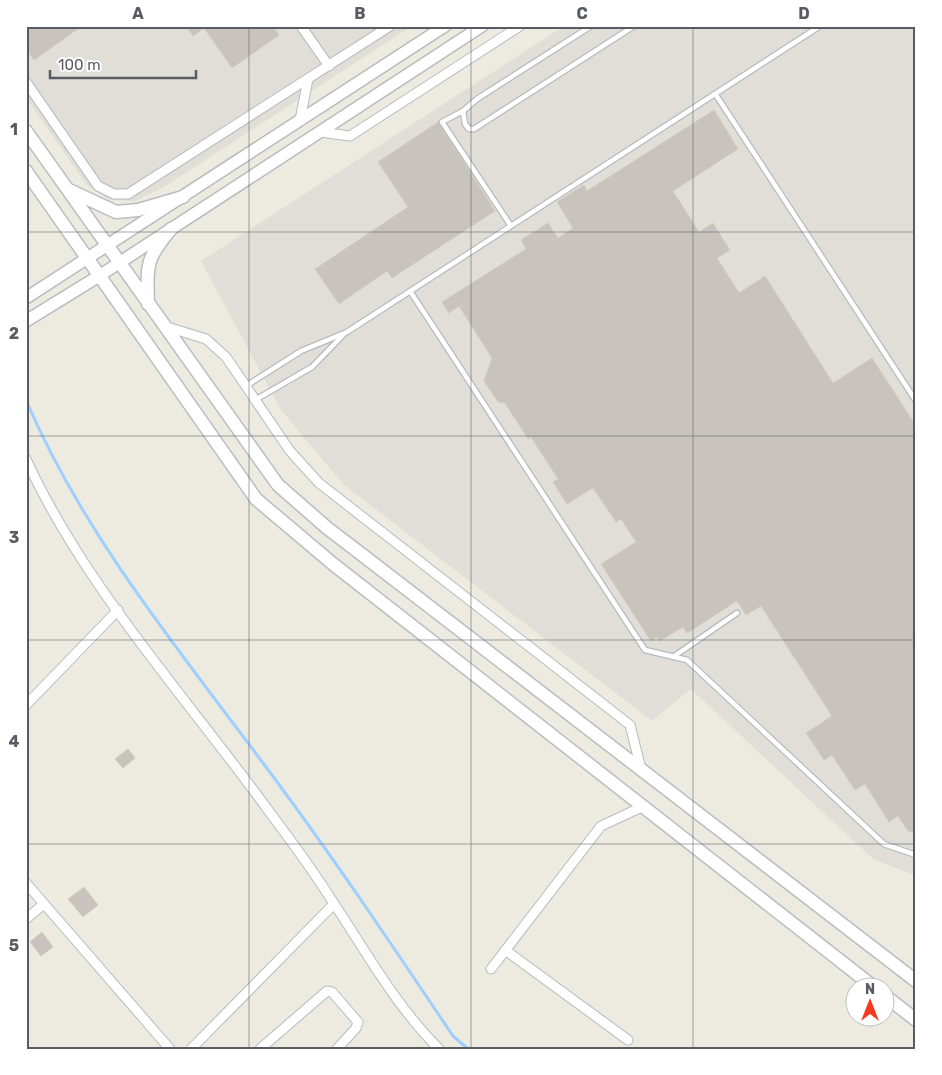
<svg xmlns="http://www.w3.org/2000/svg" width="942" height="1075" font-family="Rubik,sans-serif">
	<style>
		.industrial { fill: #e0ded7 }
		.lines { fill: none; stroke-linecap: round; stroke-linejoin: round }
		.stream { stroke: #9dcfff; stroke-width: 3 }
		.building { fill: #c8c4bd; stroke: #d2cdbe }
		.service-casing { stroke: #b8bac0; stroke-width: 7 }
		.minor-casing { stroke: #b8bac0; stroke-width: 11 }
		.tertiary-casing { stroke: #b8bac0; stroke-width: 14 }
		.secondary-casing { stroke: #b9bcc3; stroke-width: 15 }
		.service { stroke: #fff; stroke-width: 4.5 }
		.minor { stroke: #fff; stroke-width: 9 }
		.tertiary { stroke: #fff; stroke-width: 11 }
		.secondary { stroke: #fff; stroke-width: 12 }
		.grid { fill: none; stroke: #585c62; stroke-width: 1; stroke-opacity: 0.55 }
		.neatline { fill: none; stroke: #585c62; stroke-width: 2 }
		.grid-label { font-size: 16px; text-anchor: middle; font-weight: bold; fill: #585c62 }
	</style>
	<rect width="100%" height="100%" fill="#edebdf"/>
	<path class="industrial" d="M26,26H412L164,187L134,201L109,200L87,185L26,98Z
		M564,26H916V876L873,859L691,689L652,721L344,485L281,410L201,261Z"/>
	<g class="lines">
		<path class="stream" d="M26,400C83,534 179,650 266,767C331,854 392,945 453,1036L468,1049"/>
	</g>
	<path class="building" d="M26,26H82L34,60L26,49Z
		M186,26H273L279,35L232,68L204,28L193,36Z
		M714,110L738,149L673,191L699,232L713,223L730,250L717,258L739,293L765,276L833,383L872,358L916,426V833L908,831L898,816L889,822L865,784L855,790L832,755L824,760L806,733L832,716L761,606L746,615L737,601L687,633L683,627L660,641L657,637L651,641L601,564L636,542L621,519L616,522L593,488L567,504L553,482L558,479L531,437L528,439L505,403L498,402L484,381L492,358L459,306L449,313L442,302L526,249L521,240L548,223L558,238L573,228L557,202L584,185L587,191Z
		M438,122L495,211L392,278L387,271L339,304L315,269L408,207L378,162Z
		M128,749L135,758L123,768L115,759Z
		M84,887L98,905L83,917L68,899Z
		M42,932L53,947L41,956L30,942Z"/>
	<g class="lines">
		<defs>
			<path id="service" d="M591,26L477,99L463,111L465,124L469,129H474L634,26
				M716,95L916,401
				M463,111L442,122L511,226
				M410,291L645,650L687,660L884,844L916,855
				M246,386L301,351L347,332L820,26
				M255,400L312,367L344,334
				M673,657L737,613"/>
			<path id="minor" d="M301,26L329,66
				M26,82L98,186L114,194H128L390,26
				M300,120L308,79
				M320,132L350,136L520,26
				M164,326L206,339L226,357L290,451L319,483L630,725L641,769
				M26,459C84,586 186,697 268,810C289,838 310,866 329,896C364,948 394,1004 439,1049
				M26,705L118,610
				M26,883L170,1049
				M26,919L44,904
				M505,950L628,1040
				M491,969L601,826L644,806
				M191,1049L334,904
				M260,1049L327,991L332,992L358,1022L356,1028L337,1049"/>
			<path id="tertiary" d="M26,298L445,26
				M26,321L99,276L482,26"/>
			<path id="secondary" d="M26,131L278,485L326,527L916,981
				M26,171L256,499L333,564L875,988
				M69,190L116,212L138,210L183,197
				M148,304C147,266 145,259 171,229
				M884,995L916,1020"/>
		</defs>
		<use href="#service" class="service-casing"/>
		<use href="#minor" class="minor-casing"/>
		<use href="#tertiary" class="tertiary-casing"/>
		<use href="#secondary" class="secondary-casing"/>
		<use href="#service" class="service"/>
		<use href="#minor" class="minor"/>
		<use href="#tertiary" class="tertiary"/>
		<use href="#secondary" class="secondary"/>
	</g>
	<path class="grid" d="M249,26V1049M471,26V1049M693,26V1049M26,232H916M26,436H916M26,640H916M26,844H916"/>
	<rect width="942" height="1075" fill="none" stroke="#ffffff" stroke-width="55"/>
	<g transform="translate(870 1002)"><circle r="24" fill="#ffffff" stroke="#bcbec0"/>
	<path d="M0-4L9 19L0 12L-9 19Z" fill="#f43b1f"/>
	<text y="-8" font-size="14" font-weight="bold" text-anchor="middle" fill="#585c62">N</text>
	</g>
	<path d="M50 70v8h146v-8" fill="none" stroke="#585c62" stroke-width="2.5"/>
	<text x="58" y="70" font-size="15" fill="#585c62" stroke="#ffffff" stroke-width="4" paint-order="stroke">100 m</text>
	<rect x="28" y="28" width="886" height="1020" class="neatline"/>
	<g class="grid-label">
		<text x="138" y="19">A</text>
		<text x="360" y="19">B</text>
		<text x="582" y="19">C</text>
		<text x="804" y="19">D</text>
		<text x="14" y="135">1</text>
		<text x="14" y="339">2</text>
		<text x="14" y="543">3</text>
		<text x="14" y="747">4</text>
		<text x="14" y="951">5</text>
	</g>
</svg>
